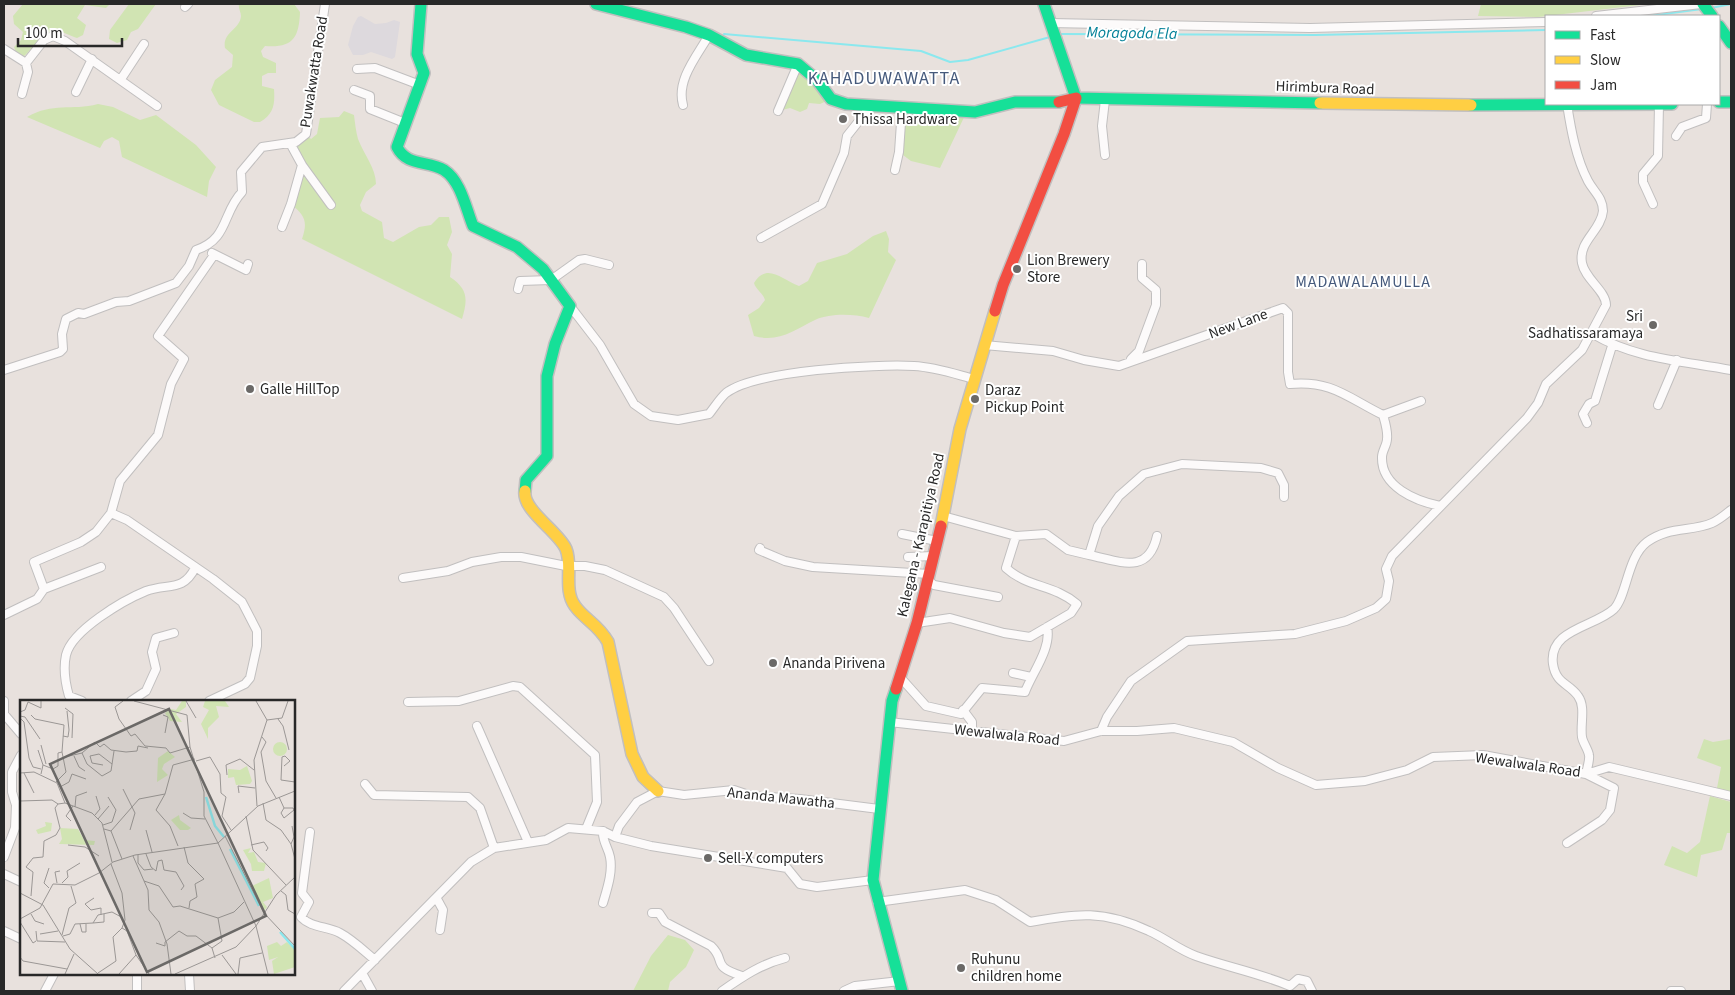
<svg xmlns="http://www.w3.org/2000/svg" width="1735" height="995" font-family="'Source Sans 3',sans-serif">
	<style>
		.industrial { fill: #ddd9dd }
		.green { fill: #d1e4b3 }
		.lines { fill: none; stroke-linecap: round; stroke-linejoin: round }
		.stream { stroke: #8be8ee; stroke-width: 2 }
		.street-casing { stroke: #c1bfbf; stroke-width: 10 }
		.fast-casing { stroke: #c1bfbf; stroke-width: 14 }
		.slow-casing { stroke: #c1bfbf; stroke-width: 14 }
		.jam-casing { stroke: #c1bfbf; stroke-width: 14 }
		.street { stroke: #fcfafa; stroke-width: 8 }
		.fast { stroke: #16e098; stroke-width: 11 }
		.slow { stroke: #ffcf43; stroke-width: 11 }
		.jam { stroke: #f24e42; stroke-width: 11 }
		.poi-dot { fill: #6b6967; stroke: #fff; stroke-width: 2 }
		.labels { text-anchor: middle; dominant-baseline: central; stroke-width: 4; stroke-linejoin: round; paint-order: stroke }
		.street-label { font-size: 15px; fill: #282828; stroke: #fff }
		.poi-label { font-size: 15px; fill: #282828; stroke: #fff; text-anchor: start }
		.water-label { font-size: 16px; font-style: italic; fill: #058299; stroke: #fff }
		.neighbourhood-label { font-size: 16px; letter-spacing: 1px; fill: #465a7c; stroke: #fff }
		.quarter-label { font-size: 18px; letter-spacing: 1px; fill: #465a7c; stroke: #fff }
		.inset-river { fill: none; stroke: #8be8ee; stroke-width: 2.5 }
		.inset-road { fill: none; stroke: #9b9795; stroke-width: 1 }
		.view { fill: #6b6967; fill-opacity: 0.15; stroke: #6b6967; stroke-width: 2.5 }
		.inset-edge { fill: none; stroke: #282828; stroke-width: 2.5 }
	</style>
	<rect width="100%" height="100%" fill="#e8e1dd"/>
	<path class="industrial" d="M361,16L375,24L386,23L394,20L400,22L395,57L392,59L371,52L363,55H353L348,45L353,26L358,17Z"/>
	<path class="green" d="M23,4H110L106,8L85,5L77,18L86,25L83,35L77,38C71,36 64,32 58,31C43,30 33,49 23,57L16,53L14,47L21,40L23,32L14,24L13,16Z
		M129,4H156L138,29L131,32L127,40L117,43L109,39L110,30Z
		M239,4H294L300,12C299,39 292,48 265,46L261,51L263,57L276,63V73H268L262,76V86L274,89C275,104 274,114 260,122H254L219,105L211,90L215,80L232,67L233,55L225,48C222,32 240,30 241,16C241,12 238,8 239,4Z
		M1481,4H1649L1538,17L1478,16Z
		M798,64L831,99L820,104L809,103L807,109L800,112L790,108L778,111Z
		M98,104L113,107L140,120L156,115L196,145L216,167L209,181L207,197L122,157L119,141L112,137L104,141L100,148L27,117C53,102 71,111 98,104Z
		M902,108L967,111L940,168L911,161L899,152Z
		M344,111L354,115C355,123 356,132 358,139C364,155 376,168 376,184L366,192L360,205L362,211L382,222L384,238L393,242L419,227L431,225L439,217H449L452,232L447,245L452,254L450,277C468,289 468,299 462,319L302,239C308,221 305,216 291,204L302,165L290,143L306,134L311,139L317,134L320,118L339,117Z
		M886,231L889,239L888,252L896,260L869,318C853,314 831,313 815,320C794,330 779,343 754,336L748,315L759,308L765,300C763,293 756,290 754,283C767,262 782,280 799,286L808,281L817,263L847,254L873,236Z
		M1704,739L1713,742L1731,739V793L1717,788L1721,767L1697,758Z
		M1710,796L1731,802V833H1727L1722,850L1701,855L1697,877L1664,865L1672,846L1687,853L1700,842Z
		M668,935L685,940L694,950L686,967L670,982L668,991H633L651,956Z"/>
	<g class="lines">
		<path class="stream" d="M1711,8L1731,4
			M1649,16L1702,9
			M724,34L921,51L950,62L968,60L1050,37
			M1059,34L1315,35L1546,30"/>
		<defs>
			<path id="street" d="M185,7L188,4
				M1596,16L1701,4
				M1050,23L1310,28L1546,22
				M4,49L26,63L28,72L22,94
				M26,63L44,40L53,36L65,41L157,106
				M357,69L375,68L420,85
				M121,79L144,44
				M354,90L370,96V109L405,123
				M76,92L92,59
				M683,105C676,80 697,56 709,35
				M778,111L798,64
				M1676,136L1682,127L1706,118L1707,104
				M1105,155L1102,126L1105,100
				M302,165L331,205
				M895,170L899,152L902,108
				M1653,204L1643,182V174L1658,156L1659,104
				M282,227L291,204L302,165L290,143
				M761,238L822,204L844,153L847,136L870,107
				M212,253L246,270L248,264
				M518,289L520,281L551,280L579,260L585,259L609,265
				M570,306L600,345L634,404L651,416L678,420L709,414C714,408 720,398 726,393C756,370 875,364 914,366C935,367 955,374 974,379
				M1593,334C1635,359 1684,361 1731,370
				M984,345L1053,351L1084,360L1119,366L1283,308L1288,313V372L1290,384C1332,380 1348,398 1383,415C1385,422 1388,431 1387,439C1387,445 1382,451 1382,457C1381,487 1416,501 1440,506
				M1131,359L1139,351L1156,305V290L1142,278V264
				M4,370L60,352L63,349L62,334L66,319L78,313L84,314L116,302L129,301L176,283L189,266L196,250C229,239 222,213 242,192L241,172L262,147L296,142L306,134L325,4
				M1658,405L1677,360
				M1383,415L1421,401
				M1587,423L1583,414L1589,404L1595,401L1612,346
				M111,513L127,520L213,579L242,602L257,631V646L250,678L245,684L209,701
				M943,516L1016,536
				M902,534L937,541
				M760,548L759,550L785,561L813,567L929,574
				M1089,555C1119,561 1148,576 1157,536
				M908,557L933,556
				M403,578L448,571L472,562L501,557H521L566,566H585L605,570L664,597L674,608L709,661
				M927,579L934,585L998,597
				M44,589L101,567
				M4,615L37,599L44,589L34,562L81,542L96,532L111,513L120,481L158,435L171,384L184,359L158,336L214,255
				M917,623L950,618L1004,633L1030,637L1071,613L1077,604C1053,584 1028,588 1006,568L1016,536L1046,534L1068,550L1089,555L1098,526L1119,496L1144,474L1182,464L1261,468L1278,473L1284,485V497
				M1013,673L1031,677
				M900,677L926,706L961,714L982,688L1025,692C1032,673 1052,648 1047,627
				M4,701V714L21,734
				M82,701L69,696C65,682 63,669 66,655C72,630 124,600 146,591C168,583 183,592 195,568
				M131,701L146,691L156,669L152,652L156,638L174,633
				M408,702L459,701L513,686L520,687L595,755L597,802L586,829
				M963,710L972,722V732
				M889,722L1064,741L1101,731H1137L1174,728L1233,742L1278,768L1316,785L1365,781L1407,770L1433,757L1483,755L1586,774L1609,767L1731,796
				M477,726L528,842
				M1101,731L1107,717L1131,681L1187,641L1295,634L1346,621L1376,608L1386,599L1389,581L1386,569L1392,556L1527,418L1538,403L1546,384L1582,350L1606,305C1606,291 1585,279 1582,263C1578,241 1601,231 1603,211C1603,198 1594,192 1588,181C1576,158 1571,130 1567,104
				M365,784L374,795L468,797L480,808L494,848
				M603,831C602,841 608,847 610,857C613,872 607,889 603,903
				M310,832L302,893L309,902L301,917C311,928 327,926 340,933C353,940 364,951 375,960
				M615,837L619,826L637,802L658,791L684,795L734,790L752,796L800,799L879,809
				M1567,843L1602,820L1610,810L1614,788L1586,774C1587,768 1590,760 1589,755C1588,749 1583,743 1582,737C1580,724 1586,707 1578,696C1569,683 1556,684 1553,664C1548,629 1595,627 1614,609C1627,596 1627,557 1647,542C1669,526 1691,532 1712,523C1719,520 1726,514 1731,510
				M4,857L15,828L16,805L12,792V772L21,755
				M4,874L21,882
				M437,899L443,910L440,930
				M877,902L965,890L996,900L1030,922C1077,913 1104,910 1149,931C1165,938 1179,950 1196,956C1227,967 1259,973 1290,986L1298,979L1307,981L1312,991
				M652,913H659L665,922L711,946C727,961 710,966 742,976
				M4,931L21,939
				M362,973L372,991
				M137,974V991
				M189,974L190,991
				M45,991L54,974
				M344,991L471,862L494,848L546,840L568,828L603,831L615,837L651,846L787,868L800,884L817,887L873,880
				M722,991C742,977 761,964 785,958
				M844,991L855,986L900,981
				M1671,991H1681"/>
			<path id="fast" d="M421,4L417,54L424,73L397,147C407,167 428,160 444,170C461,181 466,209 473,226L517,247L543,269L570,306L555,344L547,376V456L526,480L525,491
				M596,4L686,27L709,35L746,55L798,64L817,80L831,99L846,104L975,112L1015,102H1059
				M1044,4L1076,98L1320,103
				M1703,4L1712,16
				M1719,26L1731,43
				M1719,102H1731
				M1471,105L1672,104
				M896,689L892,701L873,880L902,991"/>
			<path id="slow" d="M1320,103L1471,105
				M525,491C522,510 559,532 566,549C573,566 563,590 575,606C585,620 598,624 608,642L632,754L643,777L658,791
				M941,526L960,429L995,311"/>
			<path id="jam" d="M995,311L1003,285L1064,134L1076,98L1059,102
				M896,689L917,623L941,526"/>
		</defs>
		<use href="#street" class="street-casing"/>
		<use href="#fast" class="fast-casing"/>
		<use href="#slow" class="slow-casing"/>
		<use href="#jam" class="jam-casing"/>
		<use href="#street" class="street"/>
		<use href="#fast" class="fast"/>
		<use href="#slow" class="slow"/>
		<use href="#jam" class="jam"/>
	</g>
	<g class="poi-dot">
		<circle cx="843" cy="119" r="5"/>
		<circle cx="1017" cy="269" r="5"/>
		<circle cx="1653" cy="325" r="5"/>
		<circle cx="250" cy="389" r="5"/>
		<circle cx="975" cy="399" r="5"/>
		<circle cx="773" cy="663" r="5"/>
		<circle cx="708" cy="858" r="5"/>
		<circle cx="961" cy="968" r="5"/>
	</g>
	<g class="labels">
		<g class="street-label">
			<text transform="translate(314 72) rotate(-81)">Puwakwatta Road</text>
			<text transform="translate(1325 88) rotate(2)">Hirimbura Road</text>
			<text transform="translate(1238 324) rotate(-20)">New Lane</text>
			<text transform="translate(921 535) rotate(-77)">Kalegana - Karapitiya Road</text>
			<text transform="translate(1007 735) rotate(6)">Wewalwala Road</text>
			<text transform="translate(1528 765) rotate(8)">Wewalwala Road</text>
			<text transform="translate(781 798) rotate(6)">Ananda Mawatha</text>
		</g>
		<g class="poi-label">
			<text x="853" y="119">Thissa Hardware</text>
			<text x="1027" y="260">Lion Brewery<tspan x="1027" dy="17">Store</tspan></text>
			<text x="1643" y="316" text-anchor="end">Sri<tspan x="1643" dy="17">Sadhatissaramaya</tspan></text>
			<text x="260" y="389">Galle HillTop</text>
			<text x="985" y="390">Daraz<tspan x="985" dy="17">Pickup Point</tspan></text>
			<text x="783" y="663">Ananda Pirivena</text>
			<text x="718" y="858">Sell-X computers</text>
			<text x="971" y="959">Ruhunu<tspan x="971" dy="17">children home</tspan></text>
		</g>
		<g class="water-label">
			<text transform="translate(1132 33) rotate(1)">Moragoda Ela</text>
		</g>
		<g class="neighbourhood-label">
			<text x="1363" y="282">MADAWALAMULLA</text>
		</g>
		<g class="quarter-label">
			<text x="884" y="78">KAHADUWAWATTA</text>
		</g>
	</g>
	<g transform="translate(20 700)">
		<rect width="275" height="275" fill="#e8e1dd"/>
		<path d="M162,1H166V7L156,14L162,22L150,21L145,13L151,9L156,10ZM185,1H205L209,7L196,6L199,17L188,28V39L181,24L189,10L183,7ZM253 49a7 7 0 1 1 14 0a7 7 0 1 1-14 0ZM148,51L155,57L144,64L142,69L148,75L137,82L138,58ZM227,66L232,81L230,84L216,85L214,77L208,78V69L220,70ZM159,115L160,120L171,128L168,130H160L151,120ZM25,122L32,123L31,131L18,134L16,130L26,126ZM40,128L58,129L64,140L75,141L74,145L39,144L42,139ZM231,148L228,153L234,152L238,162L246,163L244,171H232L231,164L223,150ZM249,178L253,198L243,202L247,207L244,211L232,186ZM257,242L261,246L267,242L275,250V267L254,274L252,261L258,257L249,260L247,246Z" fill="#d1e4b3"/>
		<path class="inset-river" d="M186,97L195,126L204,137M210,149L239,206M260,232L275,249"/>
		<path class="inset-road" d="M103,1L95,7L99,19L111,36L115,34L125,46L146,48L150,53L170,47M114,1L167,15M166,1L176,18M236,1L247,20L234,60L237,106M45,8L53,14L52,38M0,12L5,10L8,2L21,8V1M11,15L15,19L44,25L42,52L38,53V66L33,69L23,65L21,74M143,15L148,17L145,33M167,15L170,47L184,92V116L198,143M0,16L5,17L20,39M0,18L4,22L9,58L13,67L21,69M258,19L263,26L269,50M247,20L262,18L268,1M43,36L48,37L49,30L47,11M242,37L246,42L241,52L246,81L256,98M21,45L26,64M18,50L23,65M62,53L75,42L80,47L84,44L91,50L106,52L117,51L118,46L128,48M54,56L59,67L65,71M45,57L62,53L67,64L82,76L91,71L94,51M176,61L190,57L200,74L201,93L206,97L202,116L211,130M83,65L72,63L70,56L79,54L92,64M264,66L270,61L265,56L262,57L261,80L275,82M0,73L14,72L37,83L45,103M4,73L14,93M207,75L206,65L220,59L234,70M36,82L46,72L42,52M40,87L49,82L52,74L66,79M103,89L115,113L110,130M219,93L218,86L235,88M145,94L136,110L150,126L158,146M259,97L264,108H273L275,112M0,101L32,100L38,104L45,103L72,113L82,123L92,162M243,103L246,120L261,130L271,144L275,159M55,107L56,96L67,92M264,108L261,113L264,118L274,110M163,113L171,118L185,119M75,115L80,109L76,96M226,116L233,150L266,185M78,119L89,106M51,121L46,116L53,106M83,125L92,122L96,110L88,97M84,129L91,131L102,159M126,130L132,152M0,131V149M91,131L119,99L145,94L153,65L175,59M205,136L244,213L275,246M198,143L236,226L248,274M198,143L238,106L275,91M271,144L274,137L272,126M48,145L65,147L79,156M231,145L244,142L248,148L246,151M164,147L168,163L184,179L175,184L177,197L170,201L169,208M126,154L131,167L136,171L138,161L142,160L144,170L156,172L164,186L161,190M118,155V163L124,170L133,169M113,156L128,190L129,210L139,222L147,244L151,274M91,164L102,193L105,220L102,228L107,231L116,255M29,168L24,183L29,188M124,181L139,186L153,207L160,206L198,218M37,183L35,172L40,171M42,183L48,177L47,171L60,163M261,191L266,195L268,210L275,214M0,193L23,205L50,249L78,274M11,196L13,172L6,167L13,158L23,157L24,141L36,135L40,128L35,108L38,104M74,198L65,204L71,210L81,208V215M11,214L15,221L24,224M198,218L214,212L224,202M0,219L20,208L33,184L55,185L79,173L93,162L115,155L198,143M0,222L13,243L16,241M73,223L84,222V214M60,224L62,232H66V224M16,231L17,241L45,242M20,234L38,231M42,235L49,208L56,203L51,186M43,236L50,234L55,224L73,223L78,215L92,212L103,218M136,243L145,246V242L159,231L167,236H176L192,248L195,258M192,248L202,241L198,218M202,255L216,274M0,257L3,261L47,269M78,273L96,261L93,237L102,228M45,274L54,254M99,274L116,255L129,274M155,274L216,247L236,226L256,195L275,177M218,274L220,258L242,253"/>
		<path class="view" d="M149,9L246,216L127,272L30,64Z"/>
		<rect width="275" height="275" class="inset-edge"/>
	</g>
	<rect width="1735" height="995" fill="none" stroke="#282828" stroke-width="10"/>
	<rect x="1545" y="15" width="175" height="90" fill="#ffffff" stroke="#a9a9a9"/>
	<rect x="1555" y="31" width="25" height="8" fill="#16e098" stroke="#a9a9a9"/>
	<text x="1590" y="40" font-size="15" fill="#282828">Fast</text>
	<rect x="1555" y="56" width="25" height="8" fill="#ffcf43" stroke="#a9a9a9"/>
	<text x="1590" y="65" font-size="15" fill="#282828">Slow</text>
	<rect x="1555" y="81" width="25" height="8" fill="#f24e42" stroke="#a9a9a9"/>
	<text x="1590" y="90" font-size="15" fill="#282828">Jam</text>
	<path d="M18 38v8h104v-8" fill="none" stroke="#282828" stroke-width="2.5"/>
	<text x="25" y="38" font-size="15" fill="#282828" stroke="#ffffff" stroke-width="4" paint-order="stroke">100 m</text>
</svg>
